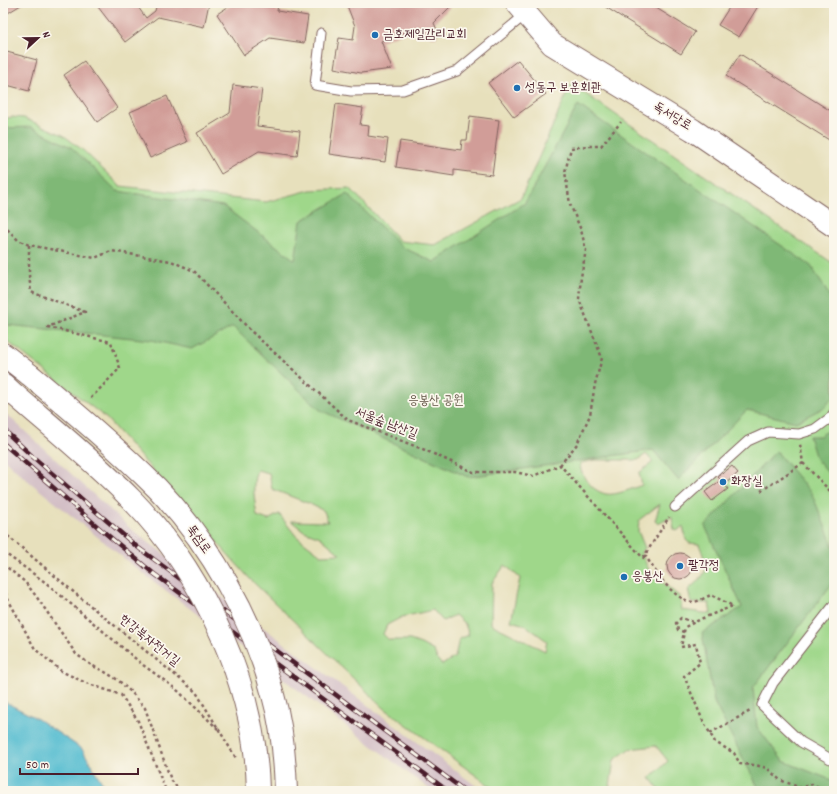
<svg xmlns="http://www.w3.org/2000/svg" width="837" height="794" font-family="Dekko,'Poor Story',sans-serif">
	<style>
		.industrial { fill: #d2bdc5 }
		.green { fill: #9fd78a; stroke: #747b5a; fill-rule: evenodd }
		.forest { fill: #7fb876; stroke: #646c50 }
		.water { fill: #53bcd0; stroke: #4e6e7e }
		.building { fill: #d19d98 }
		.lines { fill: none; stroke-linecap: round; stroke-linejoin: round }
		.lane-casing { stroke: #81635e; stroke-width: 11 }
		.secondary-casing { stroke: #81635e; stroke-width: 24 }
		.path { stroke: #81635e; stroke-width: 2.5; stroke-dasharray: 3 3; stroke-linecap: butt }
		.lane { stroke: #fff; stroke-width: 9 }
		.secondary { stroke: #fff; stroke-width: 22 }
		.rail-casing { stroke: #4a1f2b; stroke-width: 4.5 }
		.rail { stroke: #fbf7ec; stroke-width: 3; stroke-dasharray: 9; stroke-linecap: butt }
		.secondary-bridge-casing { stroke: #81635e; stroke-width: 24; stroke-linecap: butt }
		.secondary-bridge { stroke: #fff; stroke-width: 22 }
		.poi-dot { fill: #1f6fb2; stroke: #fbf7ec; stroke-width: 1.5 }
		.labels { text-anchor: middle; dominant-baseline: central; stroke-width: 3.5; stroke-linejoin: round; paint-order: stroke }
		.poi-label { font-size: 13px; fill: #4a1f2b; stroke: #fbf7ec; text-anchor: start }
		.street-label { font-size: 13px; fill: #4a1f2b; stroke: #fbf7ec }
		.park-label { font-size: 13px; fill: #645648; stroke: #fbf7ec }
	</style>
	<rect width="100%" height="100%" fill="#fbf7ec"/>
	<filter id="ink" filterUnits="userSpaceOnUse"><feTurbulence type="fractalNoise" baseFrequency=".025" numOctaves="2"/><feDisplacementMap in="SourceGraphic" scale="8" xChannelSelector="R" yChannelSelector="G"/><feConvolveMatrix kernelMatrix="1 2 1 2 8 2 1 2 1" color-interpolation-filters="sRGB"/></filter>
	<filter id="wash" filterUnits="userSpaceOnUse"><feTurbulence type="fractalNoise" baseFrequency=".012" numOctaves="4" result="noise"/><feDisplacementMap in="SourceGraphic" scale="16" xChannelSelector="R" yChannelSelector="G"/><feGaussianBlur stdDeviation="0.9" result="paint"/><feColorMatrix in="noise" values="0 0 0 0 0 0 0 0 0 0 0 0 0 0 0 0 0 1.4 0 .05"/><feComposite in="paint" operator="in"/></filter>
	<g filter="url(#wash)">
		<rect width="100%" height="100%" fill="#e7e0bc"/>
		<path class="industrial" d="M3,411L132,530L483,791H432L136,568L21,475L3,458Z"/>
		<path class="green" d="M571,84L834,264V791H660L650,778L668,761L656,746L629,749L614,760L610,786L606,791H497L384,708L250,579L106,418L3,338V119L12,117L24,118L63,135L84,151L120,186L266,202L310,190L350,188L400,241L435,245L521,198ZM646,454L653,462L639,473L642,485C634,488 615,496 606,494C592,491 580,476 580,463L595,460H638ZM257,470L269,473L272,489L310,504L324,511L328,522L291,521L304,531L320,537L340,554L321,555L296,536L279,514L268,520L257,516C255,502 251,484 257,470ZM660,504L655,521L658,524L672,517L674,529L677,531L683,526L686,540L689,543L699,544C709,571 710,570 688,590L691,603H709L711,614L682,610L680,597L650,572L641,553L645,548L638,531L639,520ZM505,565L520,578L511,621L525,625L547,641L545,651L491,624L492,583ZM433,610L443,621L455,615L465,624L469,635L459,639L455,657L442,665L437,659L434,651L421,644L410,640H389L383,634L387,625L402,617Z"/>
		<path class="forest" d="M578,105L811,266L834,303V396L825,407L796,422L747,410L678,480L653,450L468,477L320,410L233,327L192,349L151,340L7,325L3,321V128L31,127L71,147L117,191L223,206L295,260L301,221L347,194L402,247L434,262L525,203Z
			M834,426V480L816,459L809,436H820Z
			M776,451L812,494L834,548V581L753,688L757,727L783,761L834,781V791H760L714,702L702,633L742,607L705,526Z"/>
		<path class="water" d="M3,701L36,718L82,749L107,791H3Z"/>
		<g id="blocks">
			<path class="building" d="M3,3H24L3,16Z
				M95,3H135L146,18L155,11L157,3H209L204,27L158,17L125,42Z
				M234,3H278L277,11L308,16L304,43L270,38L244,55L217,14Z
				M346,3H452V5L434,23L438,32L436,38L411,30L381,41L392,69L361,73L334,68L339,38L353,40L355,26Z
				M599,3H648L695,32L681,54Z
				M732,3H760L739,37L718,25Z
				M3,51L37,60L29,91L3,84Z
				M740,54L834,113V143L726,76Z
				M518,60L546,94L514,117L488,83Z
				M84,61L117,108L97,122L64,75Z
				M233,85L262,89L257,126L300,131L297,156L259,151L221,174L197,133L230,113Z
				M167,96L187,142L150,158L130,112Z
				M336,104L363,108L360,125L369,126L368,136L388,139L385,162L329,154Z
				M470,116L499,120L492,175L454,170V176L396,167L400,141L461,150L462,140H467Z
				M732,466L738,473L725,484L728,489L712,501L705,492L721,480L718,477Z
				M667 566a13 13 0 1 1 26 0a13 13 0 1 1-26 0Z"/>
		</g>
	</g>
	<g filter="url(#ink)">
		<use href="#blocks" fill-opacity="0" stroke="#81635e" stroke-width="1"/>
		<g class="lines">
			<defs>
				<path id="lane" d="M321,33L315,85L351,91L403,90L457,71L526,14
					M675,507L748,441L768,432L799,434L815,429L830,418L834,413
					M834,605L773,683L762,705L801,742L834,761"/>
				<path id="secondary" d="M517,3L552,44L693,130L834,226
					M3,354L30,375
					M3,384L15,395"/>
			</defs>
			<use href="#lane" class="lane-casing"/>
			<use href="#secondary" class="secondary-casing"/>
			<path class="path" d="M3,225L18,240L29,245L95,258L111,251L171,261L194,271L252,332L348,420L425,450L473,472H515L533,476L560,465L643,558L669,517
				M29,245V275L31,292L85,312L48,327L111,342L120,368L89,400
				M803,463L834,495
				M560,465L577,444L590,415L595,384L602,358L579,299L581,277L586,250L581,230L570,204L565,172L571,148L587,146H601L621,122
				M761,491L803,463L800,444
				M3,532L76,594L196,692L236,758
				M3,552L45,582L143,665L176,689L218,729
				M645,555C655,571 673,600 693,602C698,602 706,597 711,595L733,606L703,618L685,627L681,647L696,644L700,663L684,676L703,721L715,742L734,753L740,764L755,765L767,768L780,780L801,788L812,784L827,791
				M3,564L25,582L36,596L76,654L91,665L105,672L118,680L133,694L145,708L171,780L180,791
				M3,587L8,599L35,649L61,671L86,683L121,695L138,721L166,791
				M684,632L678,630L676,623L681,618L694,622
				M710,733L752,710"/>
			<use href="#lane" class="lane"/>
			<use href="#secondary" class="secondary"/>
			<defs>
				<path id="rail" d="M3,429L32,456L136,546L465,791
					M3,443L98,527L153,573L448,791"/>
			</defs>
			<use href="#rail" class="rail-casing"/>
			<use href="#rail" class="rail"/>
			<defs>
				<path id="secondary-bridge" d="M30,375C73,411 117,448 157,488C210,543 254,621 273,695C282,726 285,759 286,791
					M15,395C54,429 95,462 132,500C204,574 256,687 258,791"/>
			</defs>
			<use href="#secondary-bridge" class="secondary-bridge-casing"/>
			<use href="#secondary-bridge" class="secondary-bridge"/>
		</g>
	</g>
	<g class="poi-dot">
		<circle cx="375" cy="35" r="4"/>
		<circle cx="517" cy="88" r="4"/>
		<circle cx="723" cy="482" r="4"/>
		<circle cx="680" cy="566" r="4"/>
		<circle cx="624" cy="577" r="4"/>
	</g>
	<g class="labels">
		<g class="poi-label">
			<text x="383" y="35">금호제일감리교회</text>
			<text x="525" y="88">성동구 보훈회관</text>
			<text x="731" y="482">화장실</text>
			<text x="688" y="566">팔각정</text>
			<text x="632" y="577">응봉산</text>
		</g>
		<g class="street-label">
			<text transform="translate(672 117) rotate(31)">독서당로</text>
			<text transform="translate(386 424) rotate(21)">서울숲 남산길</text>
			<text transform="translate(198 540) rotate(54)">뚝섬로</text>
			<text transform="translate(149 641) rotate(39)">한강북자전거길</text>
		</g>
		<g class="park-label">
			<text x="436" y="401">응봉산 공원</text>
		</g>
	</g>
	<rect width="837" height="794" fill="none" stroke="#fbf7ec" stroke-width="16"/>
	<g transform="translate(38 38) rotate(68)" stroke="#fbf7ec" stroke-width="3" paint-order="stroke">
	<path d="M0-3L7 15L0 10L-7 15Z" fill="#4a1f2b"/>
	<text y="-6" font-size="11" font-weight="bold" text-anchor="middle" fill="#4a1f2b">N</text>
	</g>
	<path d="M20 768v6h118v-6" fill="none" stroke="#4a1f2b" stroke-width="2"/>
	<text x="26" y="768" font-size="12" fill="#4a1f2b" stroke="#fbf7ec" stroke-width="3" paint-order="stroke">50 m</text>
</svg>
